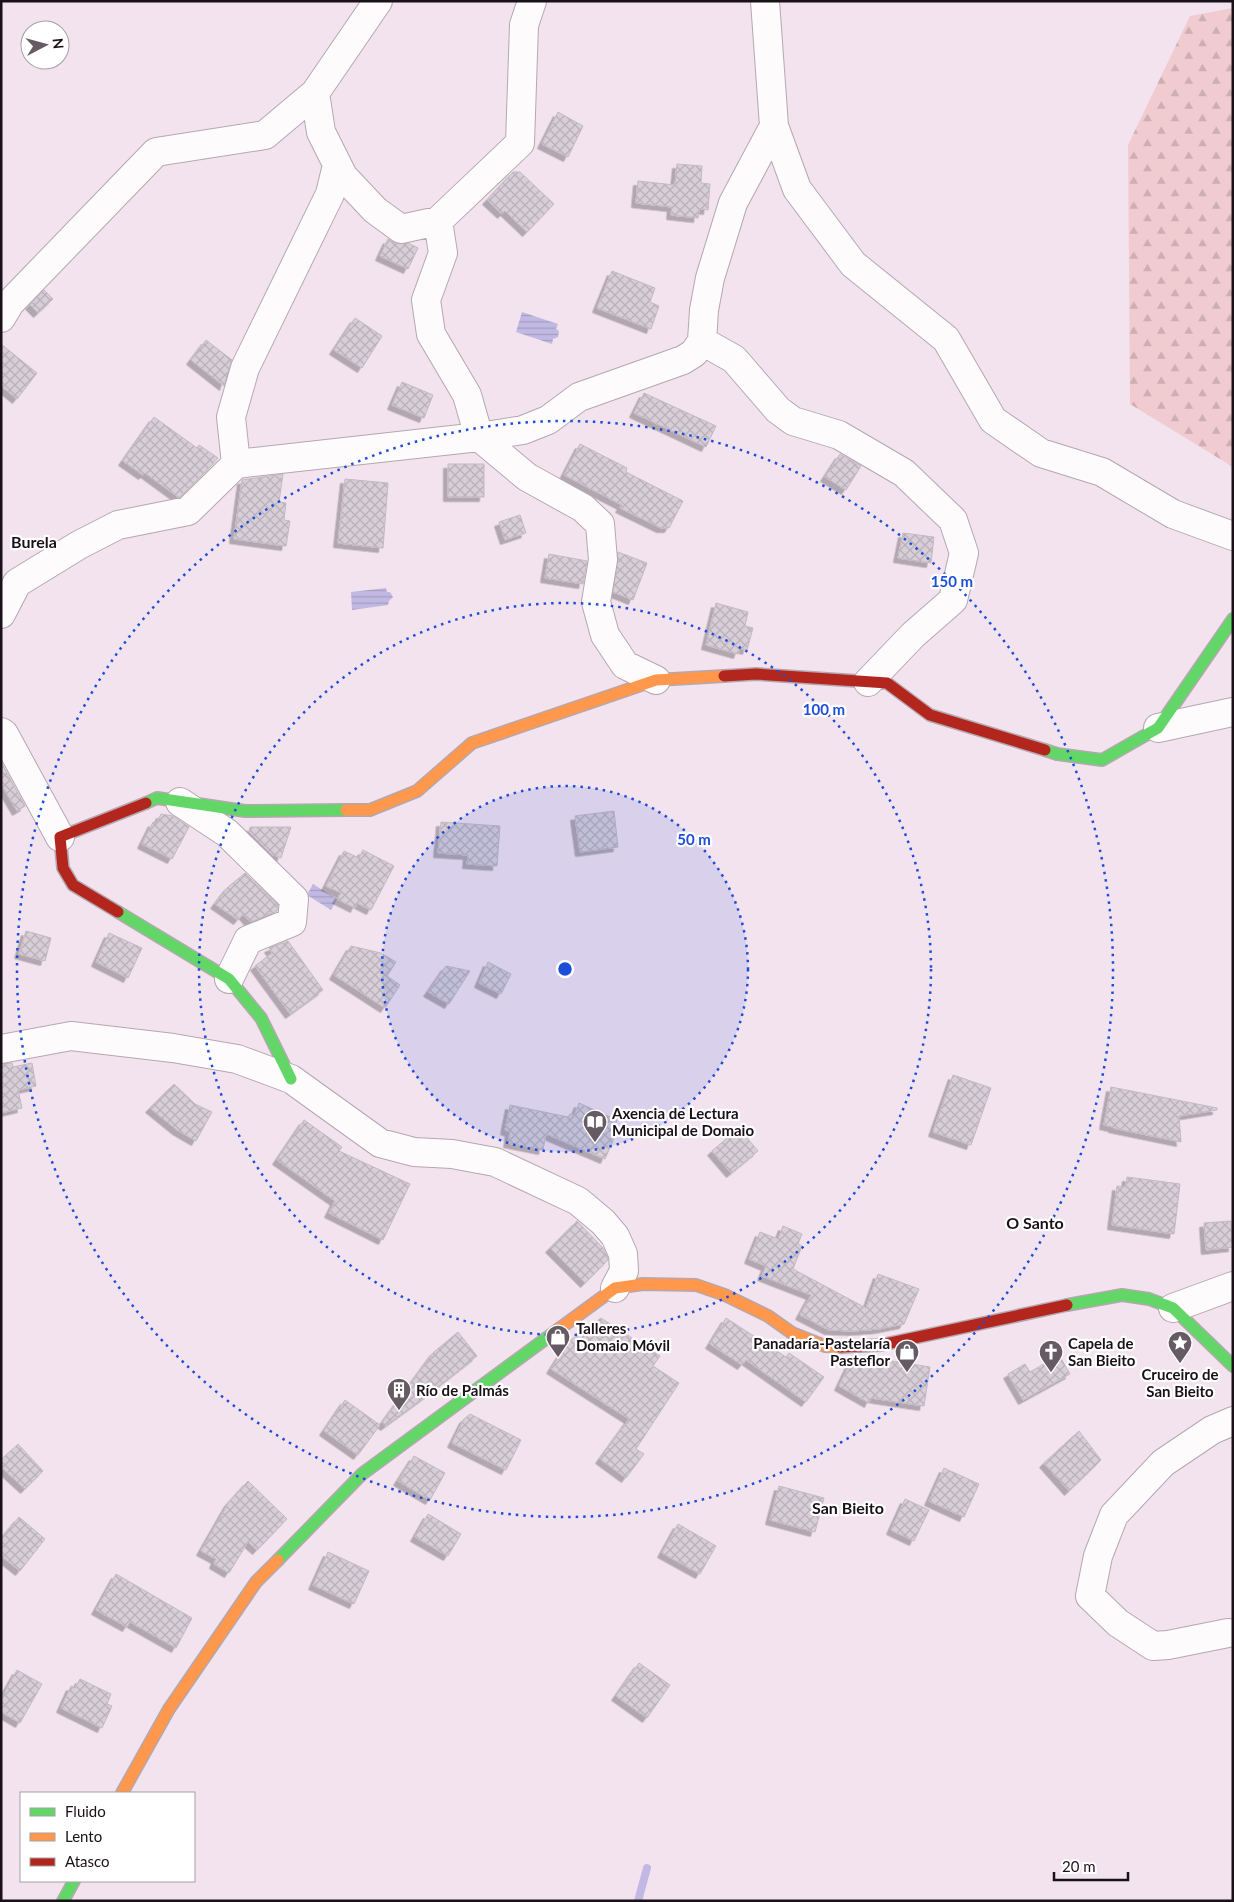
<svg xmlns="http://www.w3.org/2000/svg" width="1234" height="1902" font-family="Lato,sans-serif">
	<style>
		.forest { fill: url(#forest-firs) }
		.water { fill: url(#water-rules) }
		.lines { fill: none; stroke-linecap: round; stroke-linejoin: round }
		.stream { stroke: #c1b9e3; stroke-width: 8 }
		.building { fill: url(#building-cross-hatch); stroke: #c3b9c3; filter: url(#shadow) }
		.street-casing { stroke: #b4a8b0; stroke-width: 30 }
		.fast-casing { stroke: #b4a8b0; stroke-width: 14 }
		.slow-casing { stroke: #b4a8b0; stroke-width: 14 }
		.jam-casing { stroke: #b4a8b0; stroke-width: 14 }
		.street { stroke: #fdfbfc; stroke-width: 28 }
		.fast { stroke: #63d668; stroke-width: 11 }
		.slow { stroke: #ff974d; stroke-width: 11 }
		.jam { stroke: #b3261e; stroke-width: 11 }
		.ring { fill: none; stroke: #1d4ed8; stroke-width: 2.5; stroke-dasharray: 2.5 5 }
		.labels { text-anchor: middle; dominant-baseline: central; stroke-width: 4.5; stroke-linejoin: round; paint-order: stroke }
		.poi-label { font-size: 15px; font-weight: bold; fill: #1a1118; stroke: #fff; text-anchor: start }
		.neighbourhood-label { font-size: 16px; font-weight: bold; fill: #1a1118; stroke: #fff }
		.centre { fill: #1d4ed8; stroke: #fff; stroke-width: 2.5 }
		.ring-label { font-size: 15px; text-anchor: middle; font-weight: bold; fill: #1d4ed8; stroke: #fff; stroke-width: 4.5; stroke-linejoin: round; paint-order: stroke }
	</style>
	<defs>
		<pattern id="forest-firs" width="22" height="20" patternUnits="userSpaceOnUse" patternTransform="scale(1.25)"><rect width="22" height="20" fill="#f0ccd1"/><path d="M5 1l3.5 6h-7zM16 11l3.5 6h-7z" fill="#cdaeb3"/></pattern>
		<pattern id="water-rules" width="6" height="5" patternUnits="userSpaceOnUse" patternTransform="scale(1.25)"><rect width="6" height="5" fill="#c1b9e3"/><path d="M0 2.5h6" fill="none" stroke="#a59ec2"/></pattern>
		<pattern id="building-cross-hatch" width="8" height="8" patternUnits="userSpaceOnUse" patternTransform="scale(1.25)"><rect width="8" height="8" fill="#d8ced8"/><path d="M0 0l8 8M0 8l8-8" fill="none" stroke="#b9b0b9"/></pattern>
		<filter id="shadow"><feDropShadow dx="-4.5" dy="4.5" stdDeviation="0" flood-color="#0004"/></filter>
	</defs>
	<rect width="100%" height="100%" fill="#f3e3ee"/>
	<path class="forest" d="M1233,8V467L1130,404L1128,145L1190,16Z"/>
	<path class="water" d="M522,312L558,324L556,329L559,331L558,337L553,339L552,344L516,332Z
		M386,588L387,592H390L393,597L389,601L388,605L352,610L351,592Z
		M313,884L337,899L331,910L307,895Z"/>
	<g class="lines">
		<path class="stream" d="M638,1901L647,1868"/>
	</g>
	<path class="building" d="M558,112L583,126L568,157L542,144Z
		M677,164L702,166L701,183L710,184L708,210L699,209L698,218L671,215L672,207L636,203L638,181L675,185Z
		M513,172H520L554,204L527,232L505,211L502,214L487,200Z
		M388,239L397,244L408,243L418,248L408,269L380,256Z
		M612,271L655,288L650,302L659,306L651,329L597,308Z
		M44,290L53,299L38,313L30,305Z
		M355,318L382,336L362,368L334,350Z
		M206,340L232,360L224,386L191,360Z
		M1,344L37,373L17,399L1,386Z
		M402,382L433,395L424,418L392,405Z
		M644,393L716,426L706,447L634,413Z
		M154,417L197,448L199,445L218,458L211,466L180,497H178L145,473L143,475L123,461Z
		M580,444L627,468L626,472L683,501L669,528H661L620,508L622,505L564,475Z
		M840,454L861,466L846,490L825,477Z
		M448,464H484V497H448Z
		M283,474L279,502L286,503L284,520L290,521L286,546L234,539L242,480Z
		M345,479L388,483L383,548L338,543Z
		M520,515L526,533L505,540L499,522Z
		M903,533L934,537L931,563L898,558Z
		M618,552L647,563L633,600L613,592Z
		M549,554L587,561L583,584L545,578Z
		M716,603L748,612L745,626L753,628L747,650L740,648L738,654L706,645Z
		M1,762L25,806L17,811L1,784Z
		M614,811L618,847L580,852L575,816Z
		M161,814L173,816L189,827L172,859L142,844L153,822L156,824Z
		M441,822L500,826L497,866L467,864L468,855L438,853Z
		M250,827H291L281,858L271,854L249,832Z
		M363,850L394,866L371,910L357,903L355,908L337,899L341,893L326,886L344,851L359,858Z
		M245,873L278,905L277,911L250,922L243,914L238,920L215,904L228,887Z
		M26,931L51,938L45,961L19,954Z
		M109,933L142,948L128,978L96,962Z
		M288,941L323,990L290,1014L255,966L272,953L269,948Z
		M351,946L381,953L396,962L387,976L400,985L385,1008L334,975Z
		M488,962L511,974L501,994L479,983Z
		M446,966L470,971L449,1004L428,992Z
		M12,1063L13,1067L32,1063L36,1086L18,1090L22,1108L1,1113V1064Z
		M953,1075L991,1088L971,1145L933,1132Z
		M174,1084L195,1104L212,1112L196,1141L177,1130L150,1108Z
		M1111,1087L1217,1108V1110L1179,1116L1181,1142L1113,1128V1127L1104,1125Z
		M579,1103L617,1120L612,1132L616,1134L605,1159L546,1134L543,1150L508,1143L510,1132L505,1130L510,1105L568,1117L570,1114L574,1115Z
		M304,1120L342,1147L339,1151L410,1184L383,1240L329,1213L335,1201L277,1160Z
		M739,1128L758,1151L731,1173L712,1151Z
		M1127,1177L1180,1184L1174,1234L1112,1225L1117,1186L1126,1187Z
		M577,1221L603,1248L608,1258V1260L585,1283L550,1248Z
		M1231,1221L1233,1247L1206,1250L1204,1223Z
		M783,1226L802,1234L798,1244L802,1246L793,1269L866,1308L878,1274L919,1289L904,1324L879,1329L853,1331L829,1330L800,1315L811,1295L762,1276L766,1266L749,1259L760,1232L778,1239Z
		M601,1318L660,1356L653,1366L679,1383L636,1449L644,1454L626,1478L600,1459L629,1419L551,1369L569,1341Z
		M726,1318L786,1357L789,1353L824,1377L806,1402L746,1360L742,1365L710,1344Z
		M458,1332L477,1356L422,1399L385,1426L382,1423L434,1352Z
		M1059,1355L1070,1374L1023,1400L1008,1374L1025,1364L1030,1372Z
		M886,1360L930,1367L924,1406L871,1398L869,1403L839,1386L850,1363Z
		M345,1400L380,1425L358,1455L324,1431Z
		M470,1414L521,1440L506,1470L452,1443L464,1419Z
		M1079,1431L1101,1460L1069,1491L1044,1463Z
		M18,1444L43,1471L25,1489L1,1467V1460Z
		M414,1456L445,1473L430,1500L398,1481Z
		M944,1468L979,1484L964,1517L929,1501Z
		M248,1481L287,1519L257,1550L248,1542L229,1573L214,1564L216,1559L201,1551L229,1502Z
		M779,1486L824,1498L815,1532L770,1520Z
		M905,1499L929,1510L914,1541L891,1530Z
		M428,1514L461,1534L448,1556L415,1537Z
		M19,1517L45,1539L20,1571L1,1556V1539Z
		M678,1524L716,1546L700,1574L662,1553Z
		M328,1552L369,1571L354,1604L313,1585Z
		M116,1574L192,1618L176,1648L130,1622L127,1627L96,1610Z
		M639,1663L670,1685L647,1718L616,1696Z
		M17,1670L42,1684L20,1723L1,1712V1699Z
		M80,1679L111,1694L107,1704L112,1706L102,1728L61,1708L71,1686L75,1688Z"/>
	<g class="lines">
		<defs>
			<path id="street" d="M378,1L315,93L321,132L343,176L375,210L401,229L438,221
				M532,1L524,25L520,143L438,221L443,253L426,300L431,334L467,395L479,437L527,477L583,508L600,524L603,560L596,602L605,635L625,665L656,680
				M774,126L797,189L853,264L946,339L993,420L1041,453L1102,472L1173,514L1233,536
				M1,318L10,303L156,152L265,135L315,93
				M702,341L734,359L778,410L793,421L839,435L904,473L953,520L964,553L953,600L913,635L868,682
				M236,464L231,417L245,368L330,194L337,165
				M1,614L17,583L79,545L118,525L188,511L236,464L479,437L523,430L548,420L579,397L683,360L694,353L702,341L704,310L710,278L733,203L774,126L765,1
				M1158,728L1233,712
				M1,732L4,734L60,837
				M180,802L227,833L294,899L292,922L248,940L229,979
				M1,1049L71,1036L173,1048L237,1059L291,1079L380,1143L414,1152L452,1154L495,1162L578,1201L603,1222L615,1236L623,1254L624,1271L615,1288
				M1173,1308L1233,1286
				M1228,1633L1168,1645L1153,1646L1118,1623L1090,1596L1098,1556L1114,1515L1163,1463L1212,1430L1233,1421"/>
			<path id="fast" d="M1045,750L1057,754L1102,760L1158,728L1233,619
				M146,803L157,798L245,811L346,810
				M118,912L229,979L261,1018L291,1079
				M1067,1305L1122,1295L1149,1299L1173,1308L1233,1366
				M278,1560L362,1474L559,1329
				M63,1901L74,1881"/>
			<path id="slow" d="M346,810H370L417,791L472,743L656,680L724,676
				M559,1329L615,1288L643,1284L696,1285L725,1295L768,1316L792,1333L825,1346L840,1347
				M122,1793L169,1709L256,1582L278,1560"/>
			<path id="jam" d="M724,676L756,674L887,683L930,715L1045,750
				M118,912L73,885L63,868L60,837L146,803
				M840,1347L881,1345L1067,1305"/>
		</defs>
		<use href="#street" class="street-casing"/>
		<use href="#fast" class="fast-casing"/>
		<use href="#slow" class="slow-casing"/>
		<use href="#jam" class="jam-casing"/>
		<use href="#street" class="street"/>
		<use href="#fast" class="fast"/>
		<use href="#slow" class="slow"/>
		<use href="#jam" class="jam"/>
	</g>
	<circle cx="565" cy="969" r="183" fill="#1d4ed8" fill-opacity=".12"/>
	<g class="ring">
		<circle cx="565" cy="969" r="183"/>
		<circle cx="565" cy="969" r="366"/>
		<circle cx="565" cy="969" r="548"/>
	</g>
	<defs>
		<symbol id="library-pin" viewBox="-11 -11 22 30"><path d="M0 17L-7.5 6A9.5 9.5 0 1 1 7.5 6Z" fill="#665a63" stroke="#fff"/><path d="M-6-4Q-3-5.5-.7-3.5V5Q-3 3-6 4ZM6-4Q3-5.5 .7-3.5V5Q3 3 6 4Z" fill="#fff"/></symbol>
		<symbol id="shop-pin" viewBox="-11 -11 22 30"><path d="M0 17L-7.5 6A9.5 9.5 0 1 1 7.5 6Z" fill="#665a63" stroke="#fff"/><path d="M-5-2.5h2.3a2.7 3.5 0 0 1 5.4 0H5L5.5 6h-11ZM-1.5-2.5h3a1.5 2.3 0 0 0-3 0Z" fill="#fff"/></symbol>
		<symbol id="sight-pin" viewBox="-11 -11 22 30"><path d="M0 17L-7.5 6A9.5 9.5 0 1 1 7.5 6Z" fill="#665a63" stroke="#fff"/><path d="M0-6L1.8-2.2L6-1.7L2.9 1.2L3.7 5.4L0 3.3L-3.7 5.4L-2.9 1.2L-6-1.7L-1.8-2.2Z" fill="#fff"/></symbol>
		<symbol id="church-pin" viewBox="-11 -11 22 30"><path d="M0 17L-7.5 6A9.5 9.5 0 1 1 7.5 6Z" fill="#665a63" stroke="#fff"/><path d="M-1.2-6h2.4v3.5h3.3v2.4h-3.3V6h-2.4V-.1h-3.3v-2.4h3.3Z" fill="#fff"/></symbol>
		<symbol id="building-pin" viewBox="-11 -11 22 30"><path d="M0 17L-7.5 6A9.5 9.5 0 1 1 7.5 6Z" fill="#665a63" stroke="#fff"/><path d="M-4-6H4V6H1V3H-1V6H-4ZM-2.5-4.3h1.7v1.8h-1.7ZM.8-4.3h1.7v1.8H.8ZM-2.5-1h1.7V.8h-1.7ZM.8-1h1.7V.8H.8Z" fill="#fff"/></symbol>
	</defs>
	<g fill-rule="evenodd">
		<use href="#library-pin" x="581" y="1108" width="28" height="38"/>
		<use href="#shop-pin" x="544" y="1323" width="28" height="38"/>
		<use href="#sight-pin" x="1166" y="1329" width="28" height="38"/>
		<use href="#shop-pin" x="893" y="1338" width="28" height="38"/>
		<use href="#church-pin" x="1037" y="1338" width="28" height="38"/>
		<use href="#building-pin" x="385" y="1376" width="28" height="38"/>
	</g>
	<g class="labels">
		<g class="poi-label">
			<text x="612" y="1113">Axencia de Lectura<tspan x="612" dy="17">Municipal de Domaio</tspan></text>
			<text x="576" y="1328">Talleres<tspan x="576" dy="17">Domaio Móvil</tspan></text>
			<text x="890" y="1343" text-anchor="end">Panadaría-Pastelaría<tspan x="890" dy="17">Pasteflor</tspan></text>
			<text x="1068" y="1343">Capela de<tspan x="1068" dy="17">San Bieito</tspan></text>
			<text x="1180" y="1374" text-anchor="middle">Cruceiro de<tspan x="1180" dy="17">San Bieito</tspan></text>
			<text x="416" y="1390">Río de Palmás</text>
		</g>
		<g class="neighbourhood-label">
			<text x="34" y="541">Burela</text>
			<text x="1035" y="1222">O Santo</text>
			<text x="848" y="1507">San Bieito</text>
		</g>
	</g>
	<circle cx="565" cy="969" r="8" class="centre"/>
	<g class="ring-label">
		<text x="952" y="587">150 m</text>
		<text x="824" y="715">100 m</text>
		<text x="694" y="845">50 m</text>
	</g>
	<rect width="1234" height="1902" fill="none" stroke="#1a1118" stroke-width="5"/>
	<rect x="20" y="1792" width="175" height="90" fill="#ffffff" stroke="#a3a0a3"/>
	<rect x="30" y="1808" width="25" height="8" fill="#63d668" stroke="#a3a0a3"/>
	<text x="65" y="1817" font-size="15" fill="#1a1118">Fluido</text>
	<rect x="30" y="1833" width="25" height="8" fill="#ff974d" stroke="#a3a0a3"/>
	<text x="65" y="1842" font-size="15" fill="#1a1118">Lento</text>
	<rect x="30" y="1858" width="25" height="8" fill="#b3261e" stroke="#a3a0a3"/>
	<text x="65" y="1867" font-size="15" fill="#1a1118">Atasco</text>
	<g transform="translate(45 45) rotate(84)"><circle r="24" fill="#ffffff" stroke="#a3a0a3"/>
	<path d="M0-4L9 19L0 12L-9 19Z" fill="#665a63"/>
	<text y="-8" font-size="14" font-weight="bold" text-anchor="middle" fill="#1a1118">N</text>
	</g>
	<path d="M1054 1872v8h74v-8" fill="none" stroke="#1a1118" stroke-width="2.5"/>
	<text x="1062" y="1872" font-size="15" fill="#1a1118" stroke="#ffffff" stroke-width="4" paint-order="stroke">20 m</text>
</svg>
